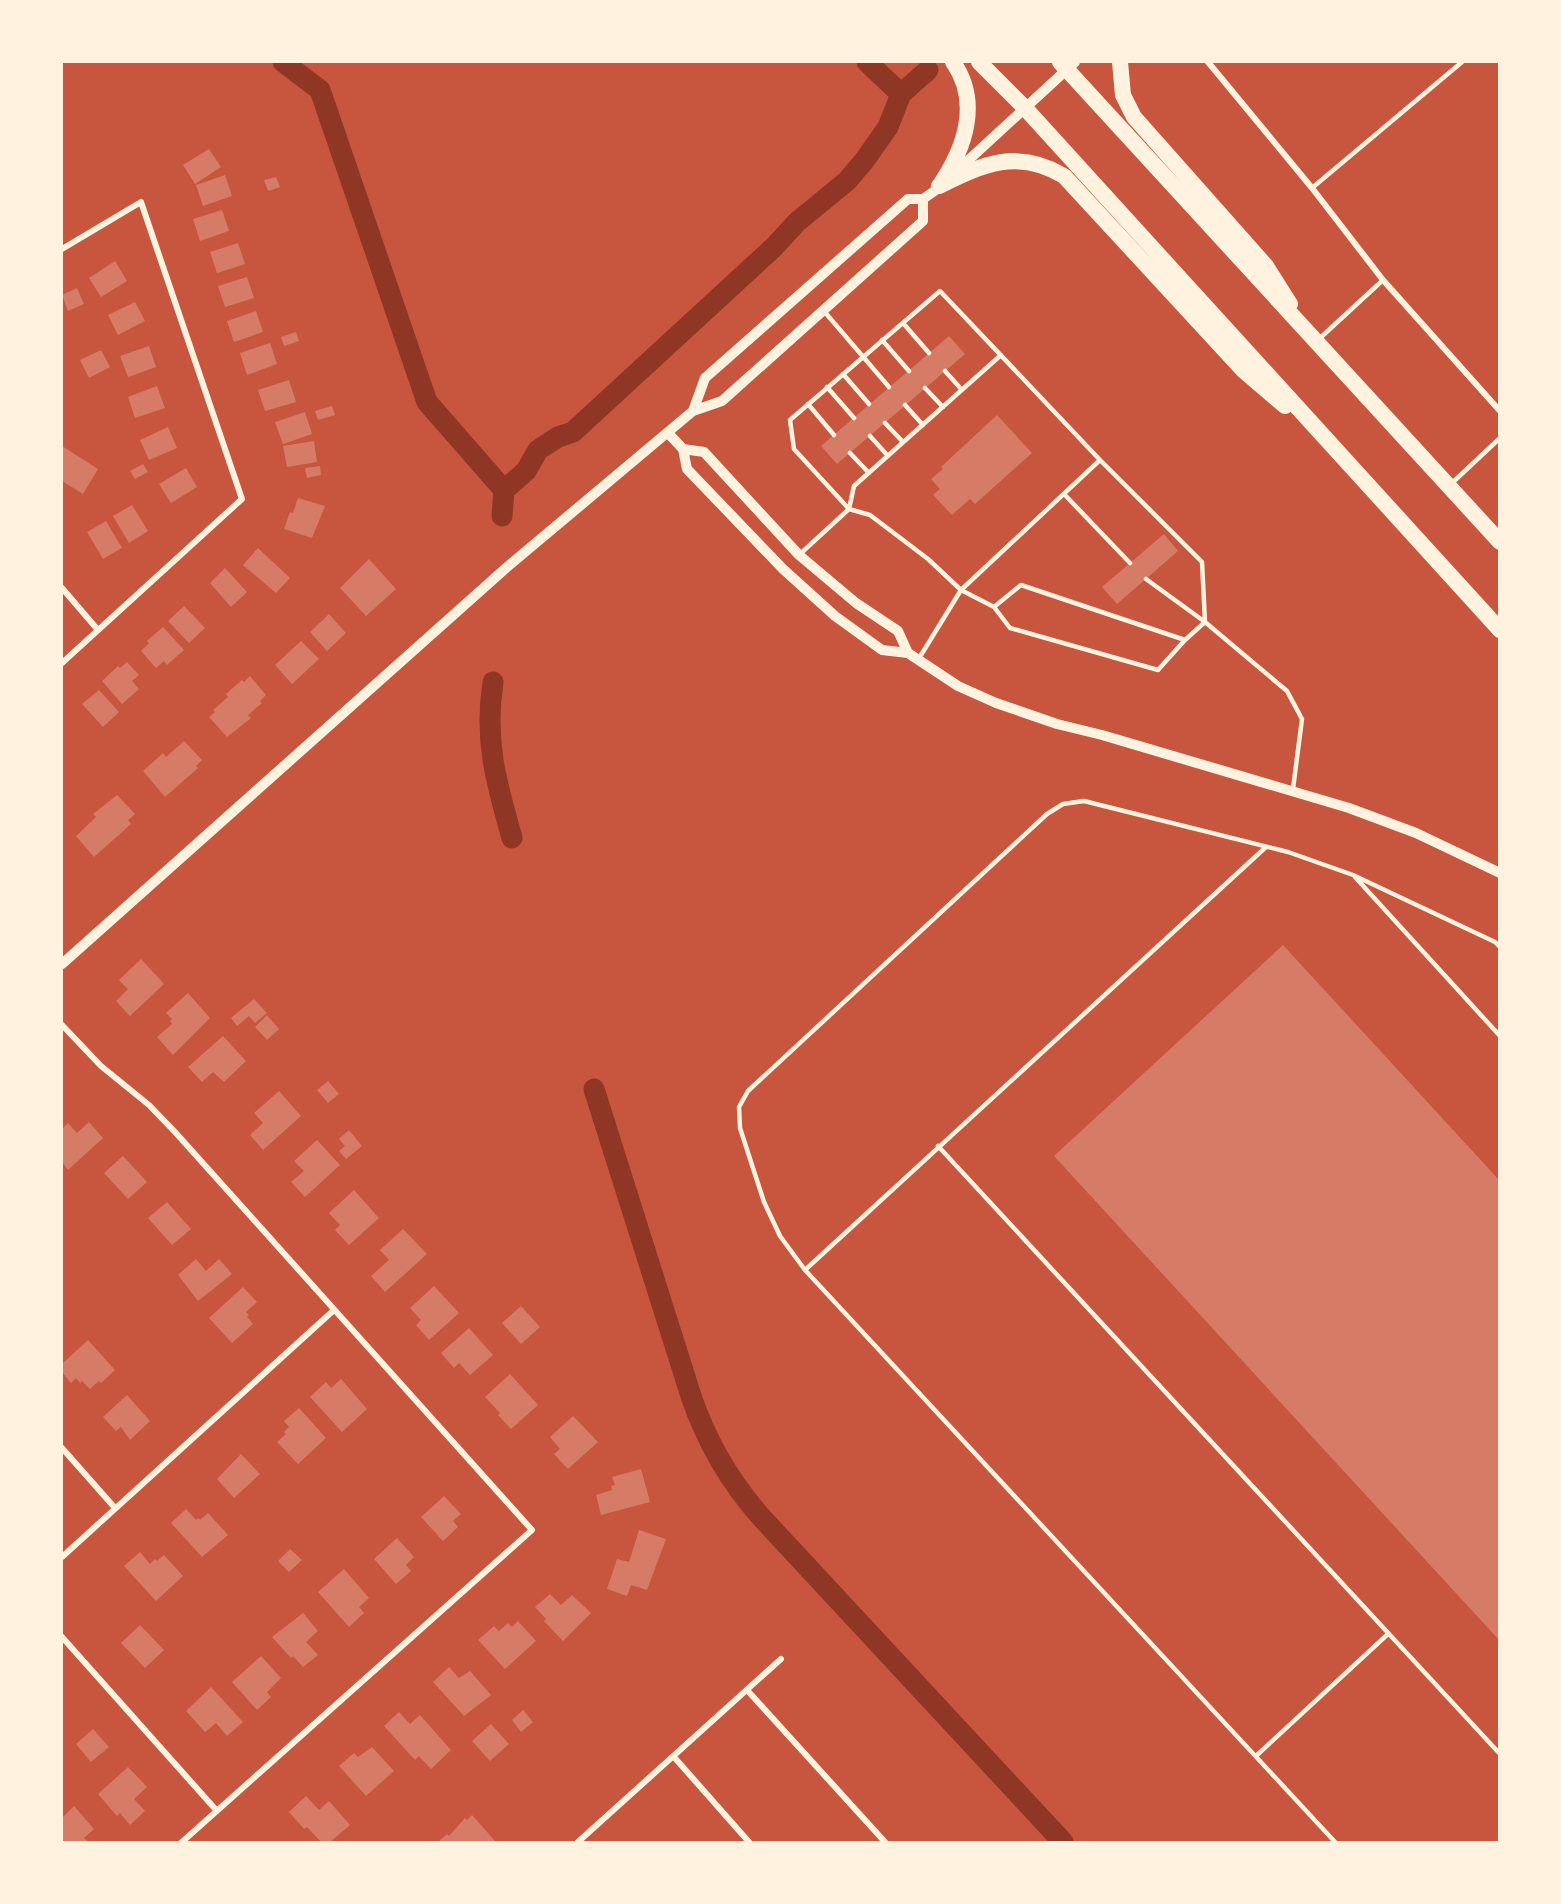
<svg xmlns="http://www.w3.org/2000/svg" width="1561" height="1904" font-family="Poppins,sans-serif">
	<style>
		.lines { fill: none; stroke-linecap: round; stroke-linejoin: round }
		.canal { stroke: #8f3625; stroke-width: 21 }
		.building { fill: #d67c66 }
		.service { stroke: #fff3e0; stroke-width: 4.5 }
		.minor { stroke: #fff3e0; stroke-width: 6 }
		.tertiary { stroke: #fff3e0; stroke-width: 10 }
		.trunk { stroke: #fff3e0; stroke-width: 16 }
	</style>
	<rect width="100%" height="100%" fill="#c8553d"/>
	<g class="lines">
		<path class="canal" d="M283,62L320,90L427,402L504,490L502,516
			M867,62L901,94
			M504,490L526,471L538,450L558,437L573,432L774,247L797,222L847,181L864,161L888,127L901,94L928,70
			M493,682C484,740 496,782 512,838
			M594,1089L691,1396C707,1443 729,1481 762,1518L1063,1842"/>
	</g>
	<path class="building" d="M209,149L221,167L195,184L183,165Z
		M225,175L232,196L203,206L196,185Z
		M276,177L280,187L268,191L264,180Z
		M222,210L229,231L200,241L193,219Z
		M238,243L245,264L217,273L210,252Z
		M115,261L127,281L101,297L89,278Z
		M247,277L254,298L225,307L218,286Z
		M77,288L84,304L68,311L62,295Z
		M135,302L145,321L118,335L108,315Z
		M256,311L263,332L234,342L227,321Z
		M296,332L299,341L284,346L281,337Z
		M949,336L965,354L837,464L821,446Z
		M270,343L277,364L247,375L240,353Z
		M149,346L156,367L128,377L120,356Z
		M101,350L110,367L89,378L80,360Z
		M289,380L296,402L265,411L258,390Z
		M157,386L165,408L135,418L128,397Z
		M332,406L335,415L318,420L315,411Z
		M305,412L312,434L283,444L275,422Z
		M997,415L1032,453L975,504L970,499L952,515L933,495L940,489L931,479L943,469L941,467Z
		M168,427L177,448L149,460L140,440Z
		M314,441L317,462L287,467L283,446Z
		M62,446L98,469L83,494L62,481Z
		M143,464L148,472L135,479L130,471Z
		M320,466L321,475L307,478L305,468Z
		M186,468L197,487L171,503L159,484Z
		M298,498L325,506L312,538L284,529L290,512L293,513Z
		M132,505L148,531L129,543L113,516Z
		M106,521L122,548L103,559L87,532Z
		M1164,534L1178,551L1117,604L1102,587Z
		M258,548L290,578L276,593L243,565Z
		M369,559L396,589L366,616L340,588Z
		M225,568L247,592L231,607L210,583Z
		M184,606L205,628L189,643L168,621Z
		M329,614L346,633L327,651L310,632Z
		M163,627L184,650L167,665L164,661L156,668L141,651L149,643L147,641Z
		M301,641L319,659L292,684L275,665Z
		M127,662L139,675L132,681L139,689L122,704L102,681L118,666L120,668Z
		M250,676L266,695L260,701L262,703L248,715L251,718L227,737L209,717L215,712L213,710L228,697L226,694L242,680L244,682Z
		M99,690L119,712L103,727L82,704Z
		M184,741L202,760L196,766L198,768L165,797L143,771L163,753L166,757Z
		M117,795L135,814L128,820L131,824L94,857L76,836L96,817L93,814Z
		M1283,945L1500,1181V1641L1054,1156Z
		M141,959L164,984L130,1016L116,1001L128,989L119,980Z
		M188,993L210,1018L173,1055L157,1037L172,1024L170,1021L172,1019L166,1013Z
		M254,999L267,1013L255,1023L249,1016L237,1026L231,1018Z
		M267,1015L279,1029L267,1040L255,1027Z
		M223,1036L246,1061L224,1082L213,1072L202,1082L188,1067Z
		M328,1081L339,1094L328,1103L317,1090Z
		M279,1091L301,1116L263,1150L250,1135L263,1123L254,1113Z
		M89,1122L103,1138L68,1170L62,1162V1129L68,1123L77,1133Z
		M349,1130L362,1146L346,1159L339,1151L345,1146L339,1139Z
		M317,1140L340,1165L305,1197L291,1182L304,1171L294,1161Z
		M123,1156L147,1182L128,1199L104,1173Z
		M354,1190L379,1218L349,1245L335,1230L340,1225L329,1213Z
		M167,1202L191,1229L172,1245L148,1218Z
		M403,1229L427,1254L385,1292L371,1276L389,1260L380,1250Z
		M196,1259L206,1271L219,1259L232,1274L198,1301L178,1275Z
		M434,1286L459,1313L429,1340L416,1325L421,1320L410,1308Z
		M243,1287L257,1302L246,1312L249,1315L247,1317L253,1324L232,1343L209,1318Z
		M521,1306L540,1327L521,1344L502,1323Z
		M469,1328L493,1355L470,1375L459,1363L454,1368L441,1353Z
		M88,1340L115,1370L101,1383L99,1381L90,1389L82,1381L80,1383L76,1378L71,1383L62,1372V1364Z
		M510,1374L538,1405L511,1429L498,1415L500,1413L485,1397Z
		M341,1379L367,1409L342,1432L310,1397L326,1382L331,1388Z
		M127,1395L150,1421L130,1440L121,1427L116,1431L103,1417Z
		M299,1408L326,1438L298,1464L277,1442L286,1434L284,1432L289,1427L284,1421Z
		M573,1416L598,1442L568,1469L554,1454L560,1449L550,1437Z
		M241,1454L260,1474L234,1498L217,1479Z
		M641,1469L650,1502L601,1515L596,1495L612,1490L611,1486L615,1485L612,1477Z
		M444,1496L461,1514L453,1521L458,1527L443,1541L421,1517Z
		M186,1509L196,1520L199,1518L200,1520L208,1513L228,1535L202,1557L171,1523Z
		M639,1530L666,1539L647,1590L631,1585L627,1596L607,1589L617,1559L629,1562Z
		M397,1538L414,1557L406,1565L411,1571L396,1584L374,1559Z
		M290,1549L302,1560L289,1572L278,1561Z
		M140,1552L150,1564L155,1559L157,1561L164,1555L183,1576L156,1601L124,1566Z
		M344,1569L369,1598L359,1607L364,1613L349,1627L318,1592Z
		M550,1594L561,1605L572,1595L591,1613L563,1641L544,1621L546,1619L535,1607Z
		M303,1613L318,1631L306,1642L318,1655L303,1667L293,1656L291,1658L272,1637Z
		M518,1621L536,1641L505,1669L478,1640L494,1626L499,1631L508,1623L512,1627Z
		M140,1625L164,1650L145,1668L121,1643Z
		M261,1656L281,1678L267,1692L271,1697L257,1710L232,1682Z
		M449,1667L459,1678L470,1671L491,1695L464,1716L433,1682Z
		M211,1687L243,1722L227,1736L216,1723L205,1732L186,1711Z
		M523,1710L533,1722L521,1732L512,1720Z
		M399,1712L410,1724L420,1715L451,1750L431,1769L419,1756L415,1760L384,1726Z
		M491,1724L509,1744L490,1761L472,1741Z
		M93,1729L109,1747L91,1762L76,1744Z
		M372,1747L394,1771L366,1796L339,1766L354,1753L358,1757Z
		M128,1767L147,1787L134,1799L145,1811L130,1825L120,1813L117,1816L98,1794Z
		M306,1796L319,1810L329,1801L350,1825L330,1842H321L307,1827L304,1829L289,1812Z
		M74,1806L94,1829L84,1838L89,1842H62V1818Z
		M472,1815L496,1842H438L447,1834L449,1836L465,1818L467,1820Z"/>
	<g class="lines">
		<path class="service" d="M1312,188L1462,62
			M823,310L889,387
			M903,323L929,353
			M1319,339L1383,280
			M882,340L909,371
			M1001,355L854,486L849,509L870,515L928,559L961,590L994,607L1010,628L1158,670L1185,640L1205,622
			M945,371L962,390
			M843,374L869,404
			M827,387L854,418
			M925,388L943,407
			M808,404L834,435
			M905,405L923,425
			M885,423L903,442
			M870,436L888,456
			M850,453L869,473
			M1451,484L1500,438
			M1064,494L1130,563
			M800,554L849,509L794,449L790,420L940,291L1100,460L1202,562L1205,622
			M1146,579L1205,622L1287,691L1302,719L1293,789
			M994,607L1021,585L1185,640
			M918,660L961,590L1100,460
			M1355,877L1500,1036
			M938,1146L1500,1754
			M805,1270L1266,847
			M1256,1756L1388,1634
			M1335,1842L805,1270L780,1236L764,1202L740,1128L739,1107L748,1091L1047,814L1063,804L1084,801L1288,852L1353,875L1495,942L1500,947"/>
		<path class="minor" d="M1208,62L1312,188L1383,280L1500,411
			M62,249L141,202L242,499L62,663
			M62,588L98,630
			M62,1025L101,1066L149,1105L175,1132L532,1530L182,1842
			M62,1448L115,1508
			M62,1557L334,1310
			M62,1637L217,1811
			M747,1690L885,1842
			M674,1757L749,1842
			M578,1842L781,1659"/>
		<path class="tertiary" d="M693,411L705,378L908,199H923L936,190L1075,62
			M668,433L683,449L687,469L783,569L835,616L882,650L908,653L958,686L996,703L1057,724L1102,735L1349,808L1416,833L1500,873
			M683,449L704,452L799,555L856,603L898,631L908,653
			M62,964L506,568L693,411L722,401L923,221V199"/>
		<path class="trunk" d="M979,62L1025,108L1500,630
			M1060,62L1500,542
			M1120,62L1123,95L1134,117L1266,266L1290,304
			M940,185C965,148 981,102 953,62
			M939,186C983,164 1018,148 1064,176L1244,371L1285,406"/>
	</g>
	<rect width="1561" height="1904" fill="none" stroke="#fff3e0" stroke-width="126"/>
</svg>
